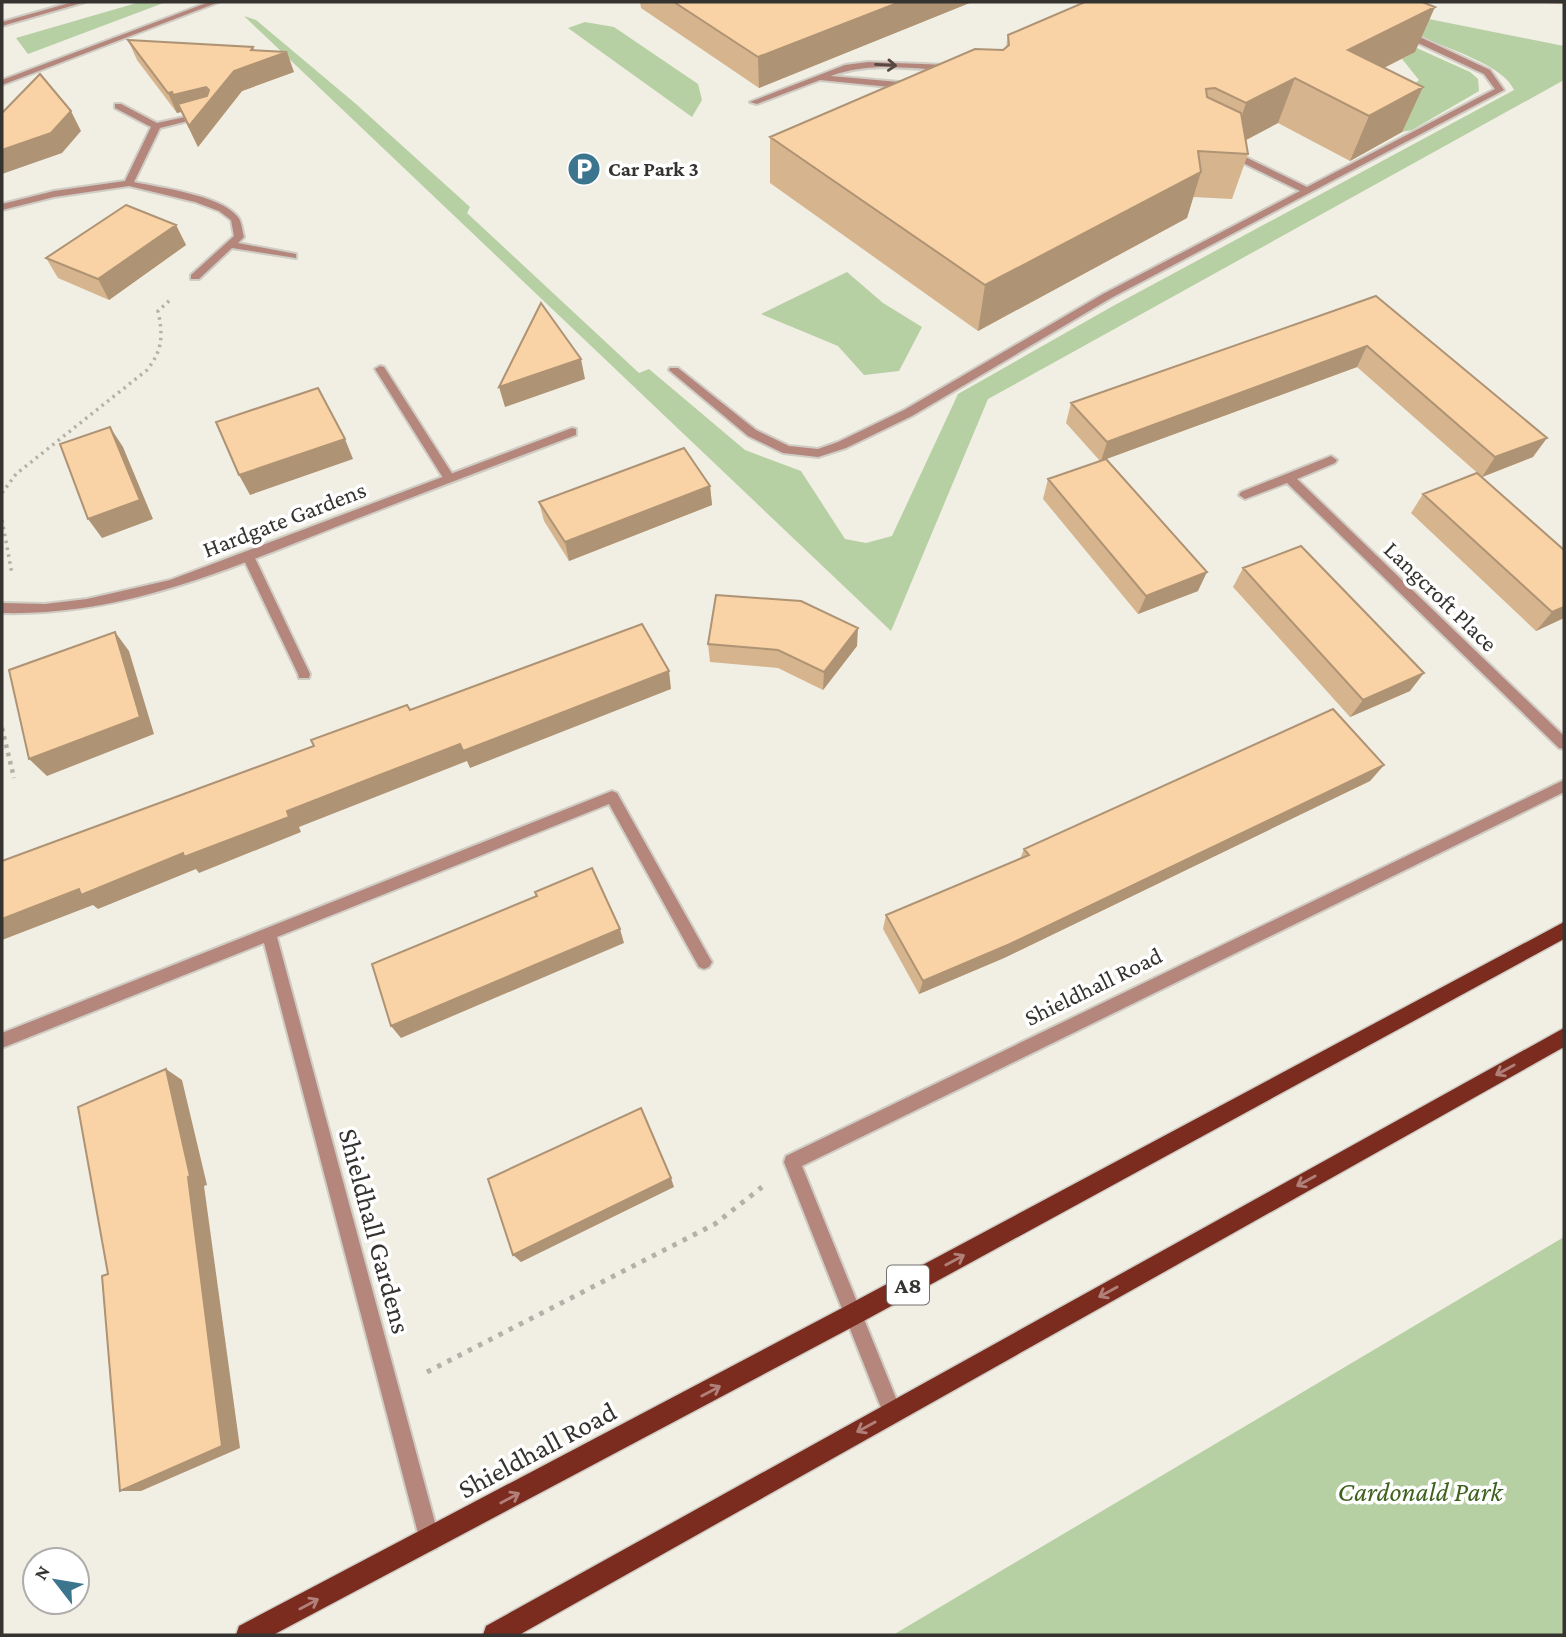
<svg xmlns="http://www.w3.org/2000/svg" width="1566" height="1637" font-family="'Crimson Pro',serif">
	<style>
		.green { fill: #b6d0a3 }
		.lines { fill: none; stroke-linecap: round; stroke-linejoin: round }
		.service-casing { stroke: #cfccc4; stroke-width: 4 }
		.minor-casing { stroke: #cfccc4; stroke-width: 4 }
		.primary-casing { stroke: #cfccc4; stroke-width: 3 }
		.path-far2 { stroke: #b4b1a9; stroke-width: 3.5; stroke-dasharray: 2.5 4.5; stroke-linecap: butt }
		.path-far1 { stroke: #b4b1a9; stroke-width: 4.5; stroke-dasharray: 3.5 5; stroke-linecap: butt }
		.path { stroke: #b4b1a9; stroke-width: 5; stroke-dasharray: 4.5 7; stroke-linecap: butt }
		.service { fill: #b5867c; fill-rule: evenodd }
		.minor { fill: #b5867c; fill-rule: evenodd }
		.primary { fill: #7b2c1f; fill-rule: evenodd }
		.wall { fill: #d6b58e }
		.shaded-wall { fill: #ae9374 }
		.building { fill: #f9d2a5; stroke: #ae9374; stroke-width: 2 }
		.oneway { stroke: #554843 }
		.oneway2 { stroke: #b08079 }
		.labels { text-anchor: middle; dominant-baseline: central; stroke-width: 7; stroke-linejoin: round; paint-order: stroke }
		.far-poi-label { font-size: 21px; font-weight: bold; fill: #353330; stroke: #fff; text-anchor: start }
		.shield { fill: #fff; stroke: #72706e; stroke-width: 2 }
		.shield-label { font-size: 23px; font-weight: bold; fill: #353330 }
		.street-label { font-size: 24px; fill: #353330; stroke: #fff }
		.near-street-label { font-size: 28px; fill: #353330; stroke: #fff }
		.near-park-label { font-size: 28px; font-style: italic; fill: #3e611e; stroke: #fff }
	</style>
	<rect width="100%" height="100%" fill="#f1eee4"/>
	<path class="green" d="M140,2H166L28,54L16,38Z
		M244,16L256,20L356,104L470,207L467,213L639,373L649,369L745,450L801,471L845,539L866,543L892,536L958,394L1113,306L1514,90C1504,65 1445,48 1420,36L1419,17L1564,46V80L988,399L891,631Z
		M585,22L614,27L698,84L702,100L692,117L568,28Z
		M1410,45L1470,72L1478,79L1479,91L1412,130L1402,132L1395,100L1419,80L1402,59L1414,52Z
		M847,272L883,303L922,327L899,371L864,375L838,346L761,314Z
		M1564,1237V1635H893Z"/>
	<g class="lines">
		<defs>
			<path id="service" d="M73,2H85L2,26V22Z
				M1401,31H1407L1490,70L1504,90L1111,298L912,416L846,448L818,457L783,453L748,436L669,370L670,368H678L756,430L789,446L818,449L838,442L904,410L1103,294L1300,191L1227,155V151H1233L1307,187L1495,89L1484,74L1401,35Z
				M868,62L948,65L952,68L948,71C908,68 869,62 831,76L910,83L914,86L910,89L820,80L757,104L750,102L845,65Z
				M380,366L384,367L453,475V481H445L375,369Z
				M248,552L254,556L310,674L309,678H299L298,674L242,556Z"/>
			<path id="minor" d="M209,2H219L2,85V80Z
				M115,104H121L157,123L204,113V117L160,128L134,182C161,188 219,195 237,216C242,221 242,231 244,237L238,243L296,254V258L232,248L199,279H191V275L234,236L231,220L219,211L195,202L129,186L54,197L2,210V204L54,191L125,181L151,127L115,108Z
				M572,428L576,429V435C496,465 417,495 338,526C226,570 124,616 2,613V603L45,604L87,599L170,580Z
				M1331,456L1337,460L1335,463L1297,479L1564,736V749L1559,748L1287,483L1245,499L1239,495L1241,492Z
				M1564,780V792L802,1166L902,1413L900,1420L893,1422L886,1420L784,1162L786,1156Z
				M612,791L617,793L709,957L712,962L709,967L704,969L699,967L609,804L277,937L440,1541L437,1548L430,1551L423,1548L420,1541L264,943L2,1048V1033Z"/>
			<path id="primary" d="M1564,922V939L860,1323L273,1635H236L239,1626L844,1307Z
				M1564,1028V1047L519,1635H483L486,1626Z"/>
		</defs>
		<use href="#service" class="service-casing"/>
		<use href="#minor" class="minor-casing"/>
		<use href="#primary" class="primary-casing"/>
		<path class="path-far2" d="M2,493L16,474L147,370C163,350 163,335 158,311L170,300
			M2,520L12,574"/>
		<path class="path-far1" d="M2,728L14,778"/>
		<path class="path" d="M427,1372L715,1224L762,1187"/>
		<use href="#service" class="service"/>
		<use href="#minor" class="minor"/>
		<use href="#primary" class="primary"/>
	</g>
	<path class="wall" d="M640,2H972L759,88L641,8Z
		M1528,2H1564V4Z
		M1008,35L1415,52L1384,68L1423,87L1402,132L1350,161L1278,123L1246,140L1248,154L1232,199L1193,197L1187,218L978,331L770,183V137L1003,50L1006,48Z
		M128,40L253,47L254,50L294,72L242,91L198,147L181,112L177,113L137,60Z
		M176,225L186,245L109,300L58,278L46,258Z
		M1376,296L1533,457L1482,477L1357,367L1106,459L1198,591L1138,614L1043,499L1048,479L1100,461L1066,423L1071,403Z
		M710,486L712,505L569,561L544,521L539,502Z
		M1423,494L1564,550V618L1536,631L1411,513Z
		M1243,568L1410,691L1350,717L1233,587Z
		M708,644L857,646L823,690L778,668L710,662Z
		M1384,765L1370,781L1004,958L919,994L883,929L886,915L1020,859L1024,849Z"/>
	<path class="shaded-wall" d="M900,2H972L759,88L758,57Z
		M1435,7L1415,52L1330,95L1348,50Z
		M253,47L258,62L287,52L294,72L242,91L198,147L173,95L206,87L211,99Z
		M1295,78L1278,123L1231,148L1246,103Z
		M1423,87L1402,132L1350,161L1369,116Z
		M172,92L181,112L177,113L168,93Z
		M71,111L81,131L62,153L2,174V150Z
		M1201,172L1187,218L978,331L985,285Z
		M176,225L186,245L109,300L98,279Z
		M1367,346L1357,367L1101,461L1107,442Z
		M581,359L585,379L505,407L499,387Z
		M110,427L123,447L153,519L102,538L88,519Z
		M1547,438L1533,457L1482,477L1495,457Z
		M345,439L353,459L250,495L239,475Z
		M710,486L712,505L569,561L565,542Z
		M1207,572L1198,591L1138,614L1146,596Z
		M1564,607V618L1536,631L1552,612Z
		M858,628L857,646L823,690L824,672Z
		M115,632L129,651L154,734L47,776L29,759Z
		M669,671L671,689L470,768L467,761L299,827L301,832L199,873L196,869L98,909L93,905L2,940V919L287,811L460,744Z
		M1424,673L1410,691L1350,717L1363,700Z
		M1384,765L1370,781L1004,958L919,994L923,981Z
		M620,929L624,943L401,1038L391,1026Z
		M166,1069L182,1080L207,1185L204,1186L240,1448L141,1491H120Z
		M671,1178L674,1187L521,1262L513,1255Z"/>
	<path class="building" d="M674,2H900L758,57Z
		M1085,2H1422L1435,7L1348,50L1423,87L1369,116L1295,78L1246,103L1215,88L1206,89L1207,97L1241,113L1248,154L1198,151L1201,172L985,285L770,137L975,49L1003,50L1009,45L1008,35Z
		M128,40L253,47L251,50L287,52L234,71L189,126L178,104L207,96L209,90L206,87L173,95L172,92L168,93Z
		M40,74L71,111L51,133L2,150V113Z
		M126,205L176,225L98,279L46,258Z
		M1376,296L1547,438L1495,457L1367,346L1107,442L1071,403Z
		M541,303L581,359L499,387Z
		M318,388L345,439L239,475L216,422Z
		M110,427L140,500L88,519L60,444Z
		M684,448L710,486L565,542L539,502Z
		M1106,459L1207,572L1146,596L1048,479Z
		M1477,473L1564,550V607L1552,612L1423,494Z
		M1301,546L1424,673L1363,700L1243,568Z
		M716,595L801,601L858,628L824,672L778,650L708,644Z
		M642,624L669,671L463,751L460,744L377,776L287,811L289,817L184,857L183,853L81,895L79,889L2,919V861L314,746L311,740L407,705L410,710Z
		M115,632L140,717L29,759L9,670Z
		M1333,709L1384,765L1010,944L923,981L886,915L1029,855L1024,849Z
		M592,868L620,929L391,1026L372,964L537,896L535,892Z
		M166,1069L190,1176L188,1177L222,1446L120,1491L102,1276L108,1274L78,1107Z
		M641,1108L671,1178L513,1255L488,1179Z"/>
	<defs><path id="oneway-shaft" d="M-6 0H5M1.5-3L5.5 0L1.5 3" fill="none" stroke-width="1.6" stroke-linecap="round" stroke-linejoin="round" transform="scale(1.75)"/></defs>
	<use class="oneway" href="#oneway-shaft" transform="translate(886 65) rotate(3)"/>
	<g class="oneway2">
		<use href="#oneway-shaft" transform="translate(1505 1070) rotate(151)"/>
		<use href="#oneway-shaft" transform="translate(1306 1181) rotate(151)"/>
		<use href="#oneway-shaft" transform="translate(955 1260) rotate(-28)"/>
		<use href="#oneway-shaft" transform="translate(1108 1292) rotate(151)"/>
		<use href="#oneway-shaft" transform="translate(711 1391) rotate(-28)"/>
		<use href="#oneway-shaft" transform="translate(866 1427) rotate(151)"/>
		<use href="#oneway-shaft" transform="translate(510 1498) rotate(-28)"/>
		<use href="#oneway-shaft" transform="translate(309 1604) rotate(-28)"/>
	</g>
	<defs>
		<symbol id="parking-disc" viewBox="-11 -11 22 22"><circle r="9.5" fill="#3c758e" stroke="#fff"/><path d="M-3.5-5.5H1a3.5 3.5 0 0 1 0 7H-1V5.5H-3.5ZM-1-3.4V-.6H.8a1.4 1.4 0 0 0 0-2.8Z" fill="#fff"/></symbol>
	</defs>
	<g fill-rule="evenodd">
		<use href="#parking-disc" x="565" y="150" width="38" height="38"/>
	</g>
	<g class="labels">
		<g class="far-poi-label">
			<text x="608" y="169">Car Park 3</text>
		</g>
		<rect class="shield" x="887" y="1265.5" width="42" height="39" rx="5"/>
		<g class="shield-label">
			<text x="908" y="1285">A8</text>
		</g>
		<g class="street-label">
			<text transform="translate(284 519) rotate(-21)">Hardgate Gardens</text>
			<text transform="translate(1441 596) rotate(44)">Langcroft Place</text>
			<text transform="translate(1093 986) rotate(-26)">Shieldhall Road</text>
		</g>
		<g class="near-street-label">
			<text transform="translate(375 1231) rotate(75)">Shieldhall Gardens</text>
			<text transform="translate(537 1450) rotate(-28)">Shieldhall Road</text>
		</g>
		<g class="near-park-label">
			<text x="1420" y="1491">Cardonald Park</text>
		</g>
	</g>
	<rect width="1566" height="1637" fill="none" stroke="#353330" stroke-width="7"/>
	<g transform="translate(56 1581) rotate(301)"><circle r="33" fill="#ffffff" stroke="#aeadac" stroke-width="2"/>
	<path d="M0-5L12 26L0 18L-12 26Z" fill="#3c758e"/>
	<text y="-10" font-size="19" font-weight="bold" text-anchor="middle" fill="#353330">N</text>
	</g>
</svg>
